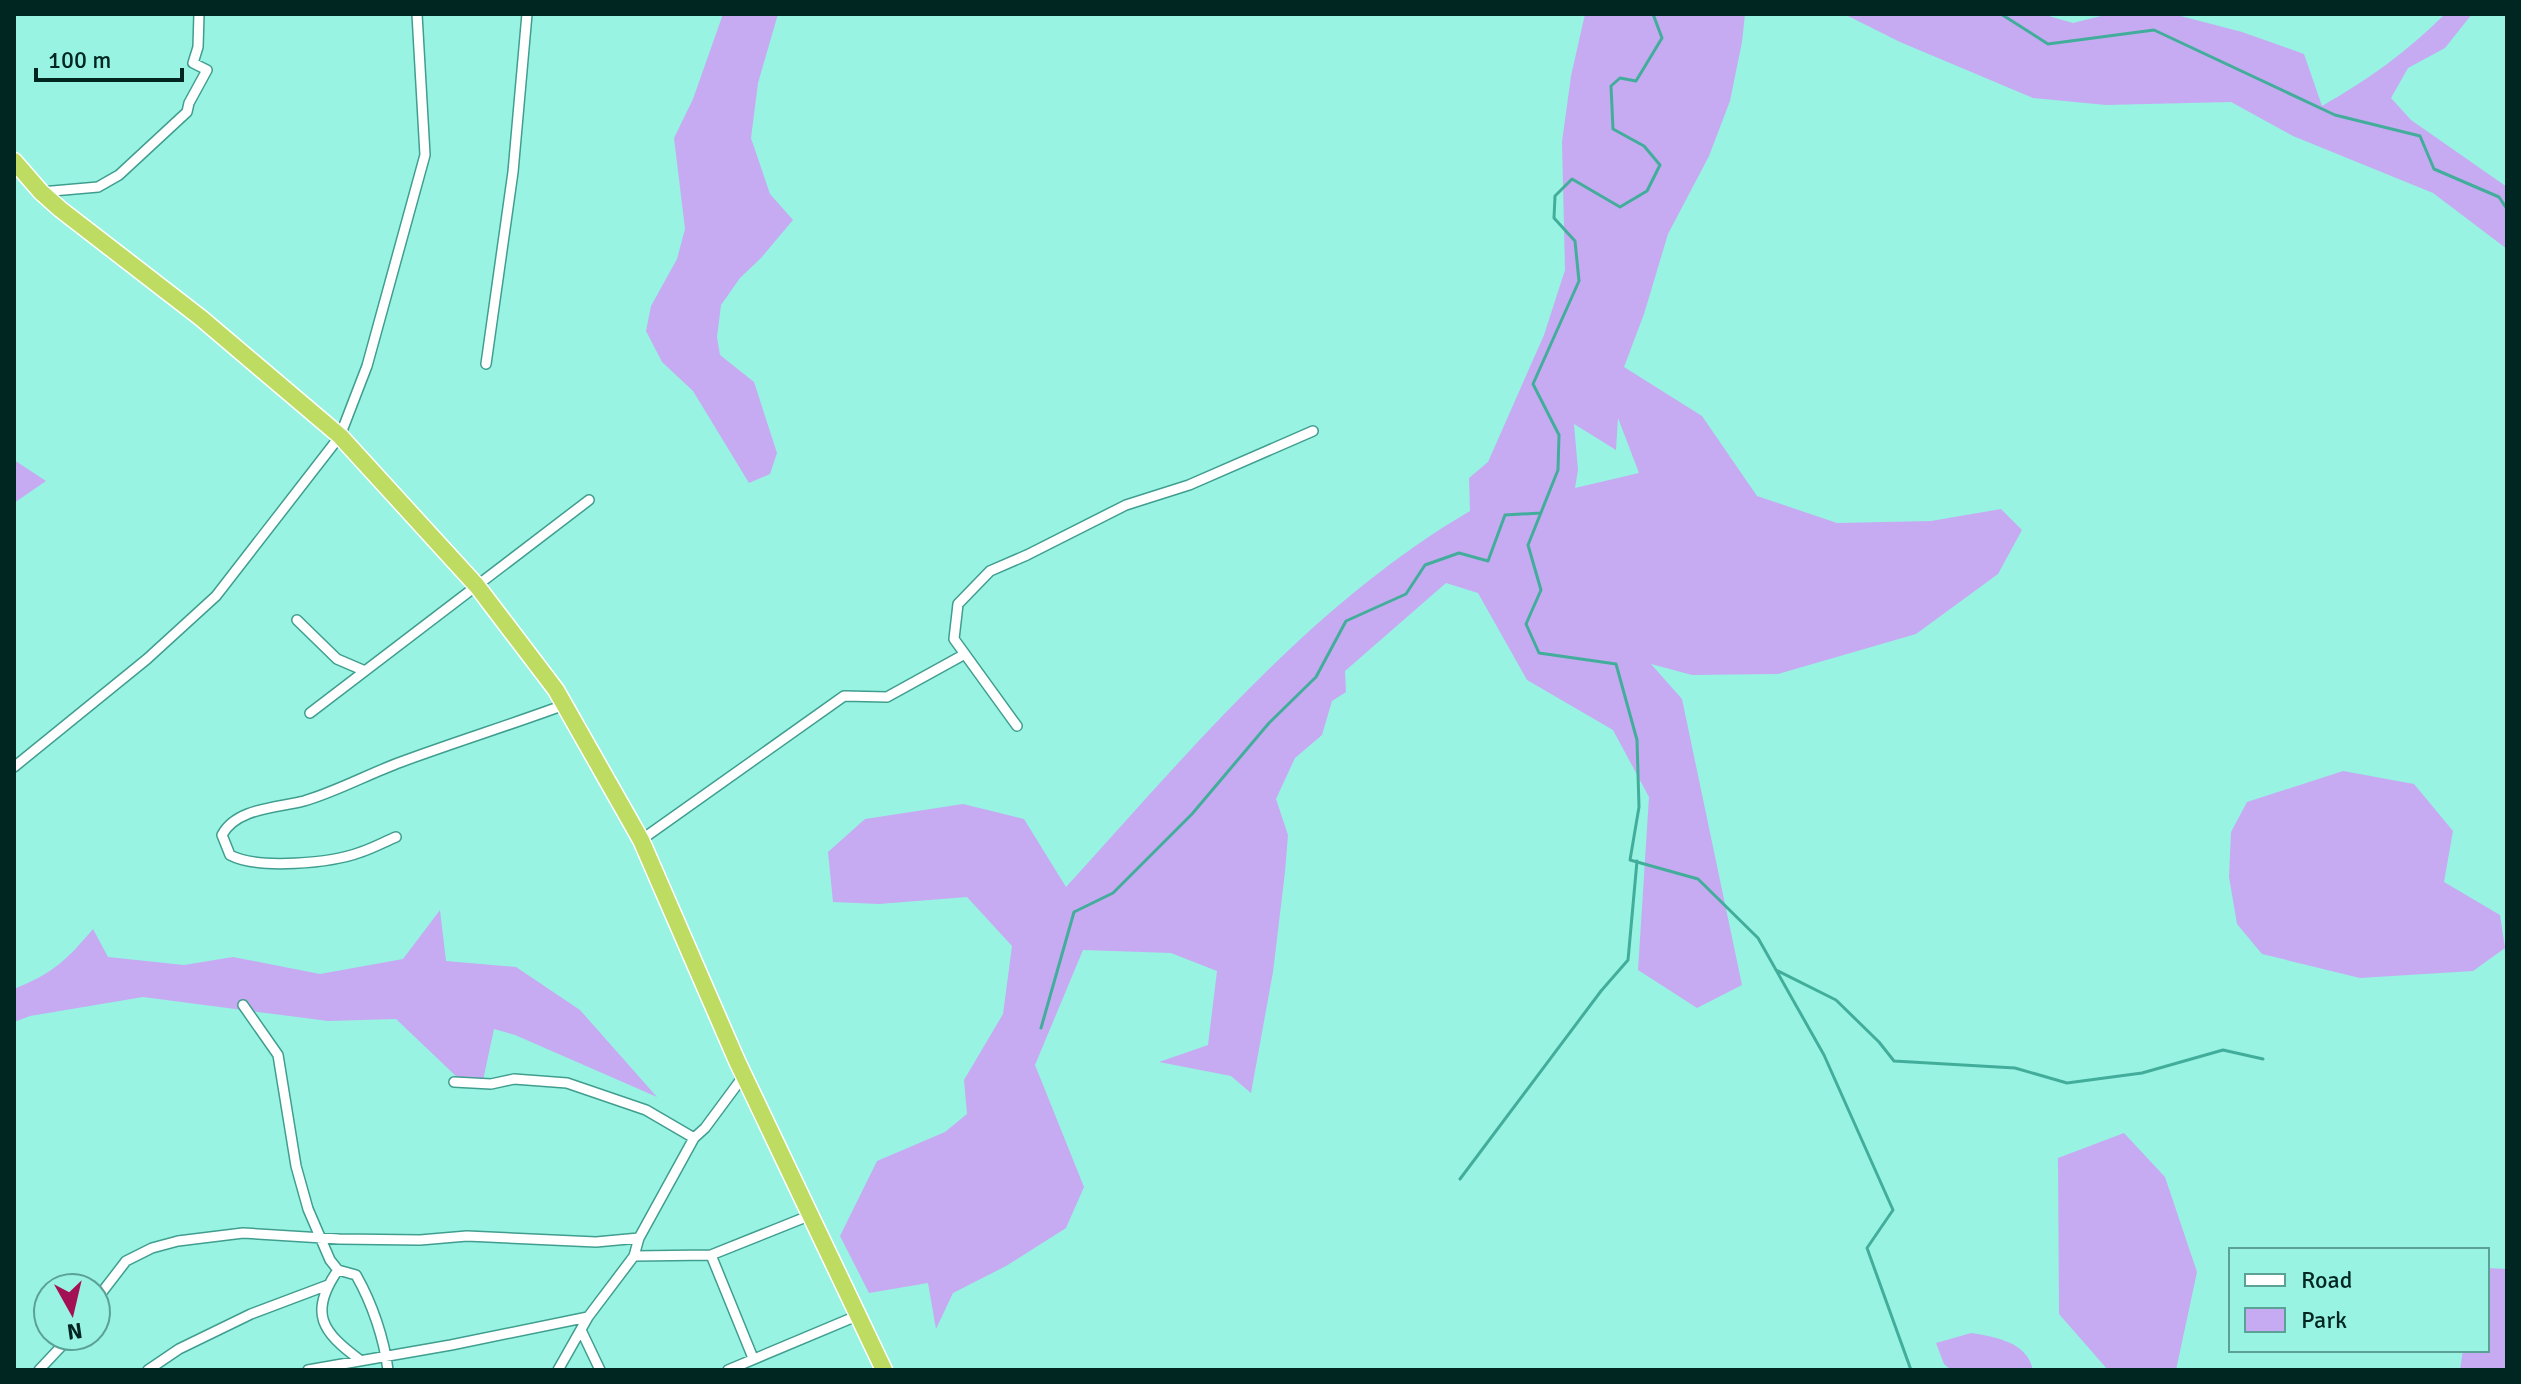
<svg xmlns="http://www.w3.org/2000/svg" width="2521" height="1384" font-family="Signika,sans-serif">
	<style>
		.green { fill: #c6abf2; fill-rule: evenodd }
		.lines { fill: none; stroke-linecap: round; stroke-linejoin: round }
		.stream { stroke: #43ad9c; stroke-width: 3 }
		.street-casing { stroke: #409e8f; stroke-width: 12 }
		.highway-casing { stroke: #fff; stroke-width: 19 }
		.street { stroke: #fff; stroke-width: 9 }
		.highway { stroke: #bedc62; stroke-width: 16 }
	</style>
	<rect width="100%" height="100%" fill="#98f3e3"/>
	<path class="green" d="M723,14H778L758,83L751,138L770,194L793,220L761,258L740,278L721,305L717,337L720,355L754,382L777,453L770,474L749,483L693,391L662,362L646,331L651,306L677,259L685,229L674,138L693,99Z
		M1585,14H1745L1742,42L1730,101L1709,156L1668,234L1644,314L1624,367L1702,416L1757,496L1837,523L1931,521L2001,509L2022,530L1998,574L1916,634L1778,674L1692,675L1651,664L1682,699L1742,985L1697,1008L1638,970L1649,797L1613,730L1527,680L1478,593L1446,583L1345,671L1346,692L1332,701L1322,735L1295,758L1276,799L1288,835L1285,872L1273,972L1251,1093L1231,1076L1159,1062L1208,1045L1217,971L1171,953L1083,950L1035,1065L1084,1187L1066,1228L1006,1266L953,1293L936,1329L928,1283L869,1293L840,1236L877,1161L945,1132L967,1114L964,1080L1003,1014L1012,946L967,897L879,904L833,902L828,852L865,819L963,804L1024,819L1066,887C1189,752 1311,604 1470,511L1469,478L1488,462L1544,335L1565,270L1562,142L1571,76ZM1618,418L1639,473L1575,488L1578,470L1574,424L1616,450Z
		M1844,14H2042L2073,23L2109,14H2173L2242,32L2304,54L2322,106C2368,80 2408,51 2445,14H2472L2445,48L2408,68L2391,98L2411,120L2507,187V249L2433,193L2293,136L2231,102L2106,105L2033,98L1900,42Z
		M14,460L46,481L14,503Z
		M2343,771L2414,784L2453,831L2444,882L2500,915L2505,948L2473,971L2360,978L2262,954L2237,924L2229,877L2231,832L2247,802Z
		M440,910L446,961L516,967L580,1010L657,1097L515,1035L494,1029L482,1085L458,1078L396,1019L328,1021L143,997L30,1016L14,1022V989C53,973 66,961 93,929L108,957L184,965L233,957L320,974L403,959Z
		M2124,1133L2165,1177L2197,1272L2176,1370H2108L2059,1314L2058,1158Z
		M2487,1268L2507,1269V1370H2460L2463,1350H2487Z
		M1971,1333C1996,1337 2027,1342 2033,1370H1951L1944,1364L1936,1343Z"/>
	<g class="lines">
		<path class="stream" d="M1653,14L1662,38L1636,81L1620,78L1611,86L1613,129L1644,146L1660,165L1647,191L1620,207L1572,179L1555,196L1554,218L1575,241L1579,281L1533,384L1559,435L1558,470L1528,545L1541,590L1526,624L1539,653L1616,664L1637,740L1639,807L1630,860L1698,879L1758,938L1824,1055L1893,1210L1867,1248L1911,1370
			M2001,14L2048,44L2154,30L2335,115L2420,136L2434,169L2499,197L2507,209
			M1776,970L1836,1000L1879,1042L1894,1061L2015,1068L2067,1083L2142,1073L2223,1050L2263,1059
			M1041,1028L1074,912L1113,893L1192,814L1269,723L1316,677L1346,621L1406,594L1425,565L1459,553L1488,561L1505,515L1541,513
			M1460,1179L1601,991L1628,960L1637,861"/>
		<defs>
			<path id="street" d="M41,192L98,187L119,175L187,112L189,103L207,70L193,63L198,47L199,14
				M486,364L513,172L527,14
				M297,620L337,659L365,671
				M310,713L589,500
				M1017,726L954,639L958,604L990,571L1027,555L1126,505L1189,485L1313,431
				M14,767L147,659L216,596L340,436L367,366L425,155L417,14
				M396,837C384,842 373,848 361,852C332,863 258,870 230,855L222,835C236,808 277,808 304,801C338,791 368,774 401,762C455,742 510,725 564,705
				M641,840L844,696L887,697L965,654
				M243,1005L278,1055L296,1166L308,1209L330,1260L338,1270L356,1275C372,1303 384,1338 388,1370
				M454,1082L491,1084L514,1079L567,1083L646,1110L694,1138
				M711,1255L753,1358
				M634,1256L711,1255L811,1215
				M338,1270C308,1313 322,1332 360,1360
				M96,1300L126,1261L152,1248L178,1241L243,1233L339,1239L420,1240L467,1236L596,1242L639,1238
				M581,1330L600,1370
				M39,1370L71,1336
				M148,1370L179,1349L251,1314L328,1285
				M308,1370L451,1345L588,1317
				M558,1370L588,1317L634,1256L639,1238L694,1138L705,1128L745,1074
				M728,1370L859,1315"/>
			<path id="highway" d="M14,161L41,192L60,209L201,318L340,436L477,586L556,690L641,840L737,1061L884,1370"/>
		</defs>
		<use href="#street" class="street-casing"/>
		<use href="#highway" class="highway-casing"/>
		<use href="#street" class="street"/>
		<use href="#highway" class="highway"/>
	</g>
	<rect width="2521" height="1384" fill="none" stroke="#002621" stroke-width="32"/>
	<rect x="2229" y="1248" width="260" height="104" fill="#98f3e3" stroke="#5ba195" stroke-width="2"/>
	<rect x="2245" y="1274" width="40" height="12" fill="#ffffff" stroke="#5ba195" stroke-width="2"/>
	<text x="2301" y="1288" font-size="24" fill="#002621">Road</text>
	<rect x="2245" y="1308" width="40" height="24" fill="#c6abf2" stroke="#5ba195" stroke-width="2"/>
	<text x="2301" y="1328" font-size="24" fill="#002621">Park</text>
	<g transform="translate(72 1312) rotate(172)"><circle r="38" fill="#98f3e3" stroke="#5ba195" stroke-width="2"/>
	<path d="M0-6L14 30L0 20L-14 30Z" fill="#a31154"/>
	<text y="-12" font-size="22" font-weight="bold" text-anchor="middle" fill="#002621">N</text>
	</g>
	<path d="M36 68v12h146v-12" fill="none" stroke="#002621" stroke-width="4"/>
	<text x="48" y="68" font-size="24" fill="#002621" stroke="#98f3e3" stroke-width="6" paint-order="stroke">100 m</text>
</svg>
